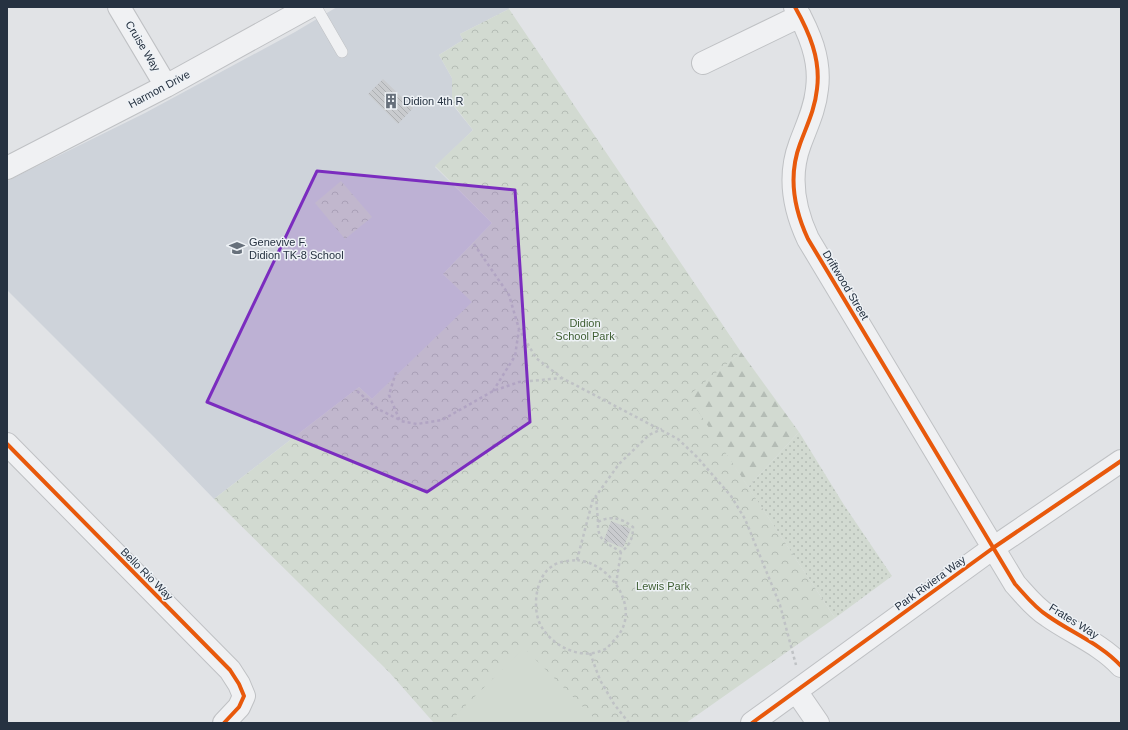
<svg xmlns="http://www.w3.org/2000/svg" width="1128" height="730" font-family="Arial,sans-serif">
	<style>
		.built { fill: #ced3da }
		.grass { fill: url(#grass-dots) }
		.forest { fill: url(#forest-firs) }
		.park { fill: url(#park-crowns) }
		.pitch { fill: #d2dad1 }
		.building { fill: url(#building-back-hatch) }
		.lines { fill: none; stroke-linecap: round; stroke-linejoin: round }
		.lane-casing { stroke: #bfc1c4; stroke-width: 12 }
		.street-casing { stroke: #bfc1c4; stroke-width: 24 }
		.path { stroke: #bfc2c5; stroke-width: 2.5; stroke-dasharray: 3 3; stroke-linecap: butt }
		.lane { stroke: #f0f1f3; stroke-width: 11 }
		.street { stroke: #f0f1f3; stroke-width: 22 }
		.cycleway-casing { stroke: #eef2f6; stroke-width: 6 }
		.cycleway { stroke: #e8590c; stroke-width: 4 }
		.marked { fill: #7b2cbf; fill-opacity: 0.2; stroke: #7b2cbf; stroke-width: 3; stroke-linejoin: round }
		.labels { text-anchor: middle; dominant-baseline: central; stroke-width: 3; stroke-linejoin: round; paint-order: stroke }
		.street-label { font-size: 11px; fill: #263241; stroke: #eef2f6 }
		.poi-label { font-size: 11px; fill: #263241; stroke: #eef2f6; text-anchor: start }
		.park-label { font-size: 11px; fill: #3e5e32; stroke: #eef2f6 }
	</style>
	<defs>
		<pattern id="grass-dots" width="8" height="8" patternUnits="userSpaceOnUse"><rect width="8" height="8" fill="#d2dad1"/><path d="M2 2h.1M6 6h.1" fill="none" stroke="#b4bcb5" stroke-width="1.8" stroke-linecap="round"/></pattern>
		<pattern id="forest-firs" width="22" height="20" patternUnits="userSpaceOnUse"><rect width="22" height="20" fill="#d2dad1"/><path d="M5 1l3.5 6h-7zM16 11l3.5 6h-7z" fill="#b4bcb5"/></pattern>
		<pattern id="park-crowns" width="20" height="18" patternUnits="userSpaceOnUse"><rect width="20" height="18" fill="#d2dad1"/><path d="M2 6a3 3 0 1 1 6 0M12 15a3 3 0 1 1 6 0" fill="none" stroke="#b4bcb5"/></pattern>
		<pattern id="building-back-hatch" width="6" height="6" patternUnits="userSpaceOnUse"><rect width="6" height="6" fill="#c9cbce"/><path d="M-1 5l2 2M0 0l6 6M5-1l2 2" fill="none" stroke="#acafb2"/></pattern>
	</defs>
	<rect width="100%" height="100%" fill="#e1e3e6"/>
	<path class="built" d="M337,7H508L509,9L460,34L463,40L439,55L452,78V104L473,130L435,167L492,223L443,274L473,302L372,399L359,387L214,499L155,438L7,290V181L145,113L295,32Z"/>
	<path class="grass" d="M799,432L844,505L892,576L835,618L748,487Z"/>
	<path class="forest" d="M741,352L799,432L748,487L687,396Z"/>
	<path class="park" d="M509,9L741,352L688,396L835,618L686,723H434L389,672L214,499L359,387L372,399L472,302L443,274L492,223L435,166L473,130L452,103V78L439,55L463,40L460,34Z
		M341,181L372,217L345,239L315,203Z"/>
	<path class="pitch" d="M524,648L594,718L589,723H454L451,720Z"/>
	<path class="building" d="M383,79L413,108L398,124L368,94Z
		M611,521L631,529L623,548L604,540Z"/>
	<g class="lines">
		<defs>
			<path id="lane" d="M316,7L342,52"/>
			<path id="street" d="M119,7L166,86
				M795,7C809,32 821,59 817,89C815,109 807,125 800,144C788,176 794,209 808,239L1015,584C1025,595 1035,608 1048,616C1072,633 1101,644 1121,666
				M703,63L800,16
				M7,168L166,86L309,7
				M7,444L230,670L239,684L244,696L239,707L224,723
				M796,691L818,723
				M752,723L993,548L1121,461"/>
		</defs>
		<use href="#lane" class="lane-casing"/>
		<use href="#street" class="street-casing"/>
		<path class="path" d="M474,244L509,295L519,329L536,358L562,378L678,439L697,457L731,496L745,519L780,605L796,665
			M396,372L389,395L400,421L417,424L442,420L493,391L519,382L562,378
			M357,391L378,409L400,420
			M493,391L515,356L519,329
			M598,522L596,496L619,464L649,435L662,429
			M577,560C582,561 588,562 592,564C618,576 638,612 617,637C614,640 610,645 607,648C583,662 553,647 541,626C532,610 535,578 551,567C558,561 569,561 577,560Z
			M577,560L593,499L596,496
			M616,584L621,552C630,545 633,538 633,527C621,518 611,515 598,522C597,541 607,543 621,552
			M590,653L600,680L614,704L629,723"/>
		<use href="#lane" class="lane"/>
		<use href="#street" class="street"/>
		<defs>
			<path id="cycleway" d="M795,7C809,32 821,59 817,89C815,109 807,125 800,144C788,176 794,209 808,239L1015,584C1025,595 1035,608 1048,616C1072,633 1101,644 1121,666
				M7,444L230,670L239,684L244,696L239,707L224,723
				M752,723L993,548L1121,461"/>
		</defs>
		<use href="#cycleway" class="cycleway-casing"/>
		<use href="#cycleway" class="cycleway"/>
	</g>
	<path class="marked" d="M317,171L515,190L530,422L427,492L207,402Z"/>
	<defs>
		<symbol id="building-bare" viewBox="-9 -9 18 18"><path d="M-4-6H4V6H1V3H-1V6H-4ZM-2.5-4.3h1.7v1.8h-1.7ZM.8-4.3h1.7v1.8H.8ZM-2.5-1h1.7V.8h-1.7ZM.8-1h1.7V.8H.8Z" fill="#67707b" stroke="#eef2f6" stroke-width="2.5" paint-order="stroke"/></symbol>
		<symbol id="school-bare" viewBox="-9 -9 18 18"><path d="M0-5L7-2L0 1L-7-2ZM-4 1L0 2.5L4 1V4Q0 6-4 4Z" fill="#67707b" stroke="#eef2f6" stroke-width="2.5" paint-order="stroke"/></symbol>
	</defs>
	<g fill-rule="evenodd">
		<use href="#building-bare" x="380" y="90" width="22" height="22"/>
		<use href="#school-bare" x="226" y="237" width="22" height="22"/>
	</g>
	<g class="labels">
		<g class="street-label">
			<text transform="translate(143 46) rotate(59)">Cruise Way</text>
			<text transform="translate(159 89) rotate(-28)">Harmon Drive</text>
			<text transform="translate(846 285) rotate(59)">Driftwood Street</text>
			<text transform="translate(147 574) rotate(45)">Bello Rio Way</text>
			<text transform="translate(930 583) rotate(-36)">Park Riviera Way</text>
			<text transform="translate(1074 621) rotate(32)">Frates Way</text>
		</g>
		<g class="poi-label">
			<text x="403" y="101">Didion 4th R</text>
			<text x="249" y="242">Genevive F.<tspan x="249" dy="13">Didion TK-8 School</tspan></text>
		</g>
		<g class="park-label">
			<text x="585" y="323">Didion<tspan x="585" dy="13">School Park</tspan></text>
			<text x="663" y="586">Lewis Park</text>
		</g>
	</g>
	<rect width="1128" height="730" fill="none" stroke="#263241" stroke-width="16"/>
</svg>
